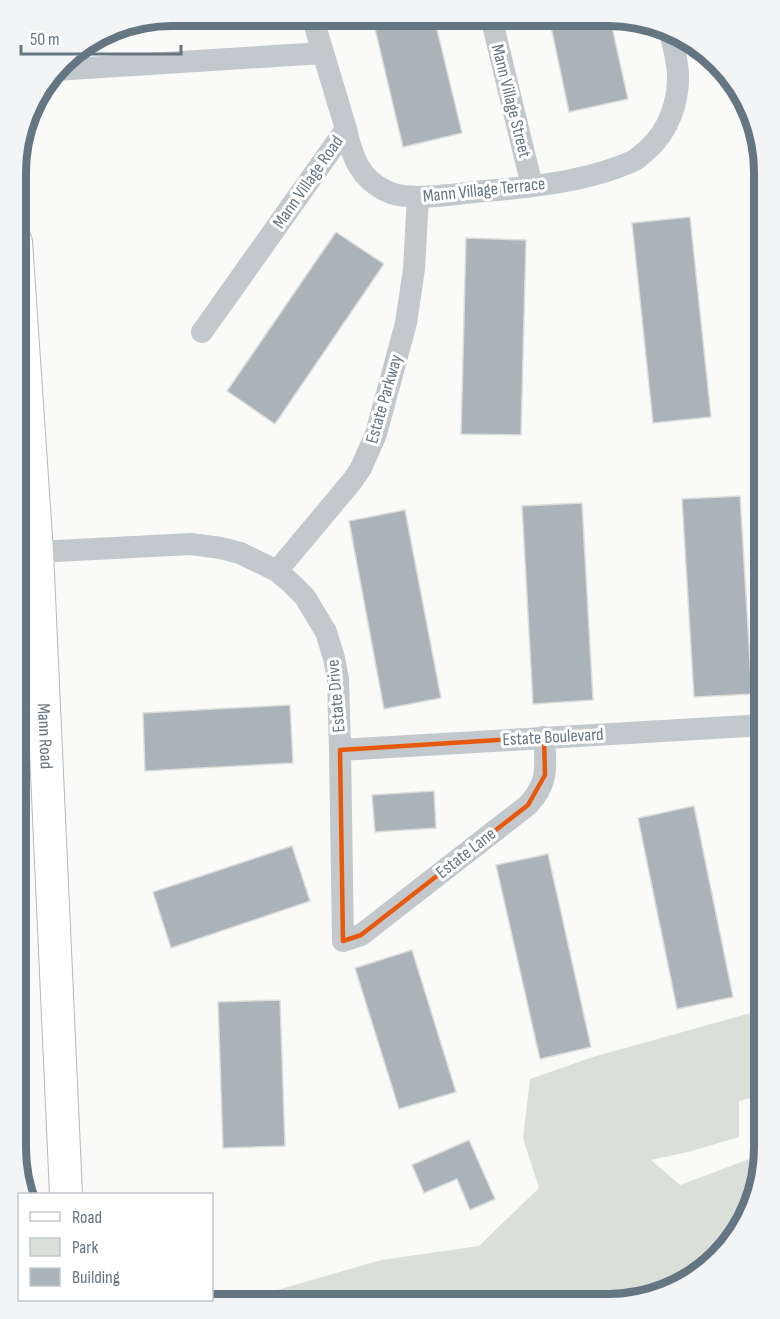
<svg xmlns="http://www.w3.org/2000/svg" width="780" height="1319" font-family="'Sofia Sans Condensed',sans-serif">
	<style>
		.green { fill: #dadfd7 }
		.building { fill: #aab3b9; stroke: #dcdcda; stroke-width: 1.5 }
		.lines { fill: none; stroke-linecap: round; stroke-linejoin: round }
		.secondary-casing { stroke: #b3babf; stroke-width: 34 }
		.street { stroke: #c3c8cc; stroke-width: 22 }
		.secondary { stroke: #fff; stroke-width: 32 }
		.marked { fill: none; stroke: #e8590c; stroke-width: 4.5; stroke-linejoin: round }
		.labels { text-anchor: middle; dominant-baseline: central; stroke-width: 6; stroke-linejoin: round; paint-order: stroke }
		.street-label { font-size: 18px; fill: #657683; stroke: #fff }
		.rim { fill: none; stroke: #657683; stroke-width: 8 }
	</style>
	<rect width="100%" height="100%" fill="#fafaf8"/>
	<path class="green" d="M727,77L753,112L761,149Z
		M765,1009V1094L739,1101V1137L688,1152L651,1160L680,1185L760,1155H765V1158L733,1243L668,1292L609,1304L204,1303L267,1293L381,1260L479,1246L539,1188L523,1138L530,1079L593,1057Z"/>
	<path class="building" d="M372,16L434,17L462,133L403,147Z
		M549,17L610,18L628,99L569,112Z
		M690,217L711,417L653,423L632,223Z
		M336,232L384,264L275,424L227,391Z
		M466,238L526,240L521,435L461,434Z
		M740,496L752,694L694,697L682,499Z
		M582,503L593,700L533,704L522,506Z
		M405,510L441,698L384,709L349,521Z
		M290,705L293,763L145,771L143,713Z
		M434,791L436,828L375,832L372,795Z
		M694,806L733,997L677,1009L638,818Z
		M292,846L310,901L171,948L153,892Z
		M548,854L591,1047L540,1059L496,865Z
		M412,950L456,1092L399,1109L355,968Z
		M280,1000L285,1146L223,1148L218,1002Z
		M469,1140L495,1199L470,1210L457,1179L424,1193L412,1165Z"/>
	<g class="lines">
		<defs>
			<g id="secondary">
				<path id="s1" d="M16,242L37,552L66,1194"/>
			</g>
		</defs>
		<use href="#secondary" class="secondary-casing"/>
		<path class="street" d="M491,17L532,186
			M55,70L323,53
			M346,129C352,156 359,178 386,191C409,203 459,193 485,191C533,187 589,181 633,161C638,159 642,154 647,150C669,131 679,101 678,73C677,59 673,45 670,32
			M202,332L346,129L312,16
			M37,552L191,544L221,548L240,553L277,571L291,583L305,597L326,632L334,658L338,679L340,750L343,941L361,935L528,805C549,783 546,765 544,737
			M277,571L353,480L361,468L376,434L406,323L414,269L418,197
			M340,750L765,725"/>
		<use href="#secondary" class="secondary"/>
	</g>
	<path class="marked" d="M544,737L545,775L528,805L361,935L343,941L340,750Z"/>
	<g class="labels">
		<g class="street-label">
			<text transform="translate(511 101) rotate(76)">Mann Village Street</text>
			<text transform="translate(308 182) rotate(-55)">Mann Village Road</text>
			<text transform="translate(484 190) rotate(-6)">Mann Village Terrace</text>
			<text transform="translate(384 399) rotate(-74)">Estate Parkway</text>
			<text transform="translate(336 696) rotate(-95)">Estate Drive</text>
			<text stroke="none"><textPath href="#s1" startOffset="495">Mann Road</textPath></text>
			<text transform="translate(553 737) rotate(-3)">Estate Boulevard</text>
			<text transform="translate(466 853) rotate(-38)">Estate Lane</text>
		</g>
	</g>
	<path d="M0 0H780V1319H0ZM172 26H608A146 146 0 0 1 754 172V1148A146 146 0 0 1 608 1294H172A146 146 0 0 1 26 1148V172A146 146 0 0 1 172 26Z" fill="#f3f4f5" fill-rule="evenodd"/>
	<path class="rim" d="M172 26H608A146 146 0 0 1 754 172V1148A146 146 0 0 1 608 1294H172A146 146 0 0 1 26 1148V172A146 146 0 0 1 172 26Z"/>
	<rect x="18" y="1193" width="195" height="108" fill="#ffffff" stroke="#c1c8cd" stroke-width="1.5"/>
	<rect x="30" y="1212" width="30" height="9" fill="#ffffff" stroke="#c1c8cd" stroke-width="1.5"/>
	<text x="72" y="1223" font-size="18" fill="#657683">Road</text>
	<rect x="30" y="1238" width="30" height="18" fill="#dadfd7" stroke="#c1c8cd" stroke-width="1.5"/>
	<text x="72" y="1253" font-size="18" fill="#657683">Park</text>
	<rect x="30" y="1268" width="30" height="18" fill="#aab3b9" stroke="#c1c8cd" stroke-width="1.5"/>
	<text x="72" y="1283" font-size="18" fill="#657683">Building</text>
	<path d="M21 45v9h160v-9" fill="none" stroke="#657683" stroke-width="3"/>
	<text x="30" y="45" font-size="18" fill="#657683" stroke="#ffffff" stroke-width="4.5" paint-order="stroke">50 m</text>
</svg>
